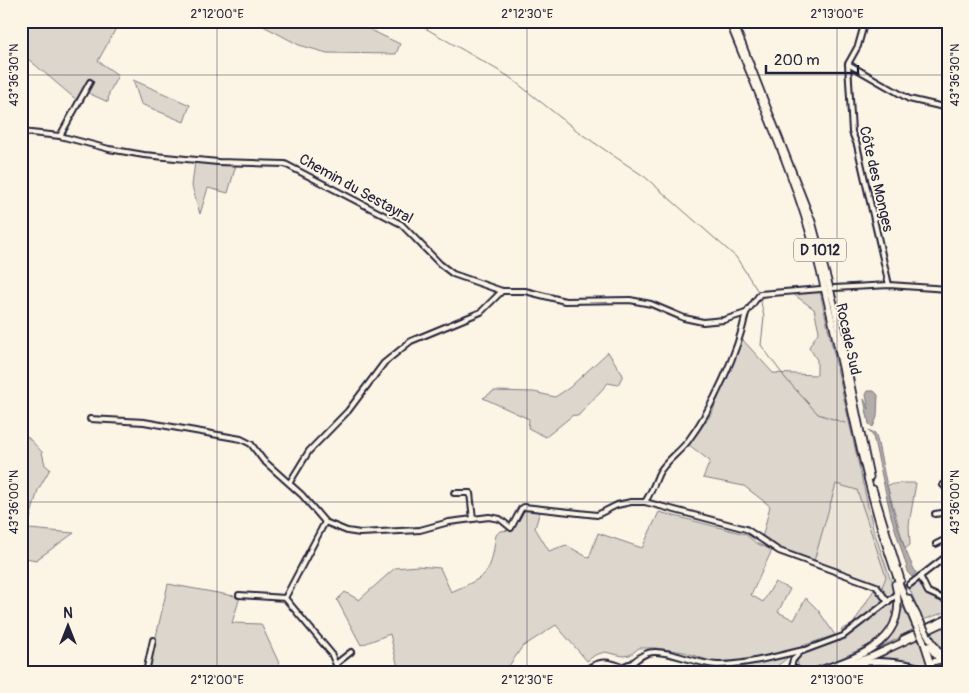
<svg xmlns="http://www.w3.org/2000/svg" width="969" height="693" font-family="Pangolin,sans-serif">
<style>
.built{fill:#ece5d8}
.green{fill:#dcd6cc;stroke:#7f7c84}
.water{fill:#b2adab;stroke:#78757e}
.lines{fill:none;stroke-linecap:round;stroke-linejoin:round}
.stream{stroke:#78757e;stroke-width:1}
.minor-casing{stroke:#22223b;stroke-width:8}
.major-casing{stroke:#22223b;stroke-width:9}
.highway-casing{stroke:#22223b;stroke-width:9}
.minor{stroke:#fcf5e5;stroke-width:4}
.major{stroke:#fcf5e5;stroke-width:5}
.highway{stroke:#fcf5e5;stroke-width:5.5}
.highway-bridge-casing{stroke:#22223b;stroke-width:9;stroke-linecap:butt}
.highway-bridge{stroke:#fcf5e5;stroke-width:5.5}
.ticks{fill:none;stroke:#22223b;stroke-width:1;stroke-opacity:0.45}
.labels{text-anchor:middle;dominant-baseline:central;stroke-width:4;stroke-linejoin:round;paint-order:stroke}
.shield{fill:#fcf5e5;stroke:#63616e;stroke-width:1}
.shield-label{font-size:14px;font-weight:bold;fill:#22223b}
.street-label{font-size:15px;fill:#22223b;stroke:#fcf5e5}
.neatline{fill:none;stroke:#22223b;stroke-width:2}
.ticks-label{font-size:12px;text-anchor:middle;fill:#22223b}
</style>
<rect width="100%" height="100%" fill="#fcf5e5"/>
<filter id="ink" filterUnits="userSpaceOnUse"><feTurbulence type="fractalNoise" baseFrequency=".02" numOctaves="2"/><feDisplacementMap in="SourceGraphic" scale="10" xChannelSelector="R" yChannelSelector="G"/><feConvolveMatrix kernelMatrix="1 2 1 2 8 2 1 2 1" color-interpolation-filters="sRGB"/></filter>
<g filter="url(#ink)">
<!-- built -->
<polygon class="built" points="836,484 857,490 886,577 882,587 814,561"/>
<!-- green -->
<g class="green">
<polygon points="21,21 120,21 98,61 118,75 109,93 108,102 88,93 79,102 21,53"/>
<polygon points="254,21 352,21 400,44 396,54 327,53 299,45"/>
<polygon points="133,80 190,105 184,122 141,104"/>
<polygon points="195,161 236,165 228,193 208,188 200,214 192,186"/>
<polygon points="820,292 873,528 895,593 890,596 886,595 882,587 886,577 857,490 836,484 814,561 779,548 762,538 770,506 744,486 703,478 710,461 689,445 712,413 741,338 773,373 817,375 817,360 809,347 819,331 814,309 793,294"/>
<polygon points="608,352 623,375 618,385 608,383 578,416 573,415 546,437 528,428 529,419 483,398 494,391 534,392 555,397 569,388"/>
<polygon points="21,430 42,452 45,465 50,469 38,490 29,522 21,523"/>
<polygon points="902,483 916,483 909,525 910,545 905,549 887,485"/>
<path d="M522 509 540 511 535 528 549 551 566 545 589 558 598 533 642 548 659 512 745 534 756 543 772 550 751 595 763 602 775 582 790 589 778 612 794 620 806 598 818 610 835 635 802 646 770 672H743L684 652 655 648H639L630 655 623 656 605 652 595 655 587 661 556 625 522 647 509 666 513 672H399L390 634 361 645 337 600 345 592 359 600 395 568 418 566 440 568 451 592C489 575 490 576 496 535L500 531 514 530Z"/>
<polygon points="29,529 74,533 36,560 21,557 21,530"/>
<polygon points="920,582 929,595 948,603 948,611 923,620 909,588"/>
<polygon points="168,584 240,597 232,623 261,624 283,672 148,672"/>
<polygon points="875,588 884,602 843,633 841,630 853,624"/>
<path d="M897 599 893 622 880 640 820 668 807 671 799 668 797 661C801 648 816 650 826 645 853 634 874 617 897 599Z"/>
<polygon points="903,606 914,631 861,656 889,637 897,624"/>
<polygon points="948,624 948,656 938,648 928,632"/>
<polygon points="917,638 928,660 927,668 876,660"/>
<polygon points="873,663 926,672 895,670 896,672 845,672"/>
</g>
<!-- water -->
<g class="water">
<polygon points="868,391 874,391 878,395 877,417 873,427 869,424 864,399 869,409 866,395"/>
<path d="M868 430 875 433 877 439C887 485 895 533 916 573L912 577 909 574 891 516 873 436Z"/>
</g>
<g class="lines">
<!-- stream -->
<g class="stream">
<polyline points="413,21 508,76 580,133 645,177 736,257 759,293"/>
<polyline points="760,297 764,317 761,345 786,379 818,414 845,423"/>
</g>
<!-- minor casing -->
<g class="minor-casing">
<g id="minor">
<polyline points="865,21 858,46 848,64 852,132 857,145 889,285"/>
<polyline points="848,64 909,99 948,108"/>
<polyline points="21,132 60,136 109,149 144,155 218,162 285,164 401,224 440,264 453,274 502,291 525,291 565,301 630,300 651,304 684,318 703,322 724,320 746,313 760,294 821,289"/>
<polyline points="60,136 90,82"/>
<polyline points="834,288 889,285 948,289"/>
<polyline points="90,419 144,422 241,439 251,444 263,460 302,495 325,522 347,531 360,533 420,530 449,522 489,517 500,519 511,528 521,509 524,507 597,515 617,505 631,502 645,502 746,529 779,551 876,586 888,602"/>
<polyline points="290,482 309,451 348,411 384,363 411,341 481,312 502,291"/>
<polyline points="943,485 948,490"/>
<polyline points="454,493 470,493 473,519"/>
<polyline points="948,498 948,508"/>
<path d="M645 502C651 493 654 485 658 475 663 463 680 452 688 441 712 409 738 352 746 313"/>
<polyline points="935,514 948,512"/>
<polyline points="325,522 285,598 331,653 339,672"/>
<polyline points="936,544 948,538"/>
<polyline points="920,576 928,592 948,601"/>
<polyline points="909,585 948,555"/>
<polyline points="239,595 285,598"/>
<polyline points="337,663 351,652"/>
<path d="M631 664C637 659 645 652 654 652 672 651 696 664 717 665 746 665 776 656 804 650"/>
<polyline points="790,670 793,660 800,652 843,636 895,596"/>
<polyline points="146,672 153,640"/>
<path d="M583 672C597 661 606 660 622 667"/>
<polyline points="621,672 624,666 629,664 634,666 637,672"/>
</g>
</g>
<!-- major casing -->
<g class="major-casing">
<g id="major">
<polyline points="903,639 948,618"/>
<polyline points="930,666 933,662 940,660 948,665"/>
<path d="M846 668C853 666 861 663 869 662 882 660 918 664 928 672"/>
<polyline points="787,672 795,669 801,672"/>
</g>
</g>
<!-- highway casing -->
<g class="highway-casing">
<g id="highway">
<path d="M729 21C760 99 796 177 817 259 849 381 864 506 915 623"/>
<polyline points="733,21 812,222 834,304 870,477"/>
<polyline points="873,489 901,580"/>
<polyline points="908,598 920,621"/>
<polyline points="929,637 939,652 948,658"/>
<polyline points="923,640 931,665"/>
<polyline points="929,646 940,660"/>
<path d="M814 672C859 657 911 642 895 584"/>
<polyline points="828,672 873,656 948,621"/>
</g>
</g>
<!-- minor -->
<use href="#minor" class="minor"/>
<!-- major -->
<use href="#major" class="major"/>
<!-- highway -->
<use href="#highway" class="highway"/>
<!-- highway-bridge casing -->
<g class="highway-bridge-casing">
<g id="highway-bridge">
<polyline points="920,621 929,637"/>
<polyline points="915,623 923,640"/>
</g>
</g>
<!-- highway-bridge -->
<use href="#highway-bridge" class="highway-bridge"/>
</g>
</g>
<!-- ticks -->
<path class="ticks" d="M217 21V672M527 21V672M837 21V672M21 75H948M21 502H948"/>
<g class="labels">
<!-- shield labels -->
<rect class="shield" x="794" y="238.5" width="52" height="23" rx="4"/>
<g class="shield-label">
<text x="820" y="250">D 1012</text>
</g>
<!-- street labels -->
<g class="street-label">
<text transform="translate(876 179) rotate(77)">Côte des Monges</text>
<text transform="translate(356 189) rotate(29)">Chemin du Sestayral</text>
<text transform="translate(848 339) rotate(78)">Rocade Sud</text>
</g>
</g>
<!-- margin -->
<rect width="969" height="693" fill="none" stroke="#fcf5e5" stroke-width="55"/>
<!-- north arrow -->
<g transform="translate(68 626)" stroke="#fcf5e5" stroke-width="4" paint-order="stroke">
<path d="M0-4L9 19L0 12L-9 19Z" fill="#22223b"/>
<text y="-8" font-size="14" font-weight="bold" text-anchor="middle" fill="#22223b">N</text>
</g>
<!-- scale -->
<path d="M766 65v8h92v-8" fill="none" stroke="#22223b" stroke-width="2.5"/>
<text x="774" y="65" font-size="15" fill="#22223b" stroke="#fcf5e5" stroke-width="4" paint-order="stroke">200 m</text>
<rect x="28" y="28" width="914" height="638" class="neatline"/>
<g class="ticks-label">
<text x="217" y="18">2°12'00"E</text>
<text x="527" y="18">2°12'30"E</text>
<text x="837" y="18">2°13'00"E</text>
<text transform="translate(14 75) rotate(-90)" y="4">43°36'30"N</text>
<text transform="translate(955 75) rotate(-90)" y="4">43°36'30"N</text>
<text transform="translate(14 502) rotate(-90)" y="4">43°36'00"N</text>
<text transform="translate(955 502) rotate(-90)" y="4">43°36'00"N</text>
<text x="217" y="684">2°12'00"E</text>
<text x="527" y="684">2°12'30"E</text>
<text x="837" y="684">2°13'00"E</text>
</g>
</svg>
